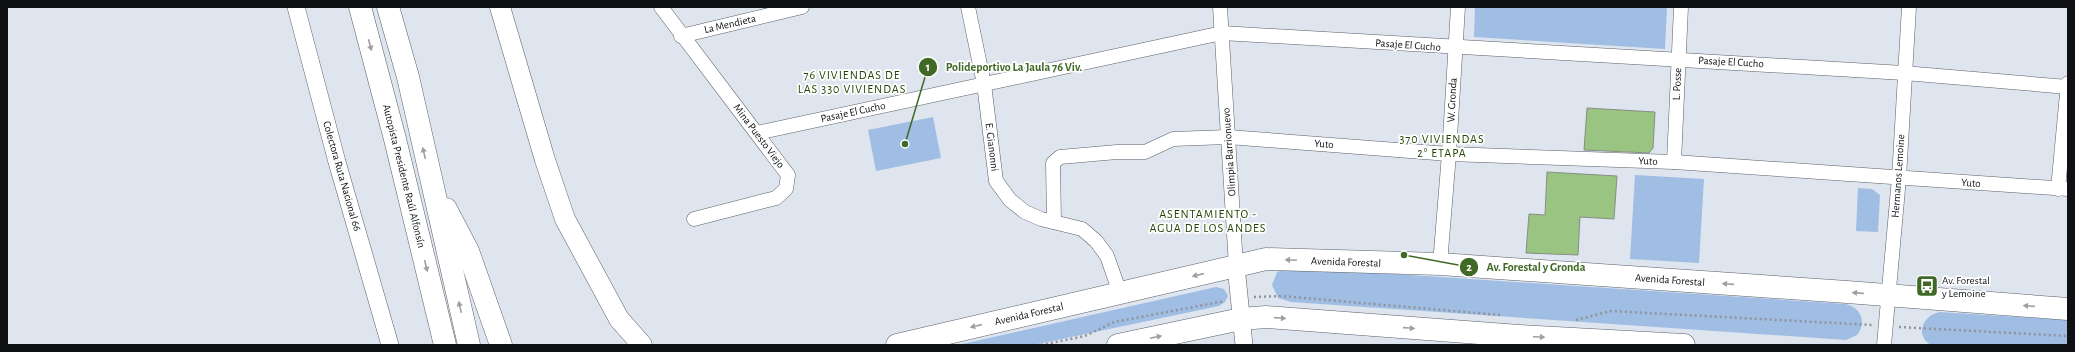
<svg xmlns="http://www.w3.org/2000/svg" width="2075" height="352" font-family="'Alegreya Sans',sans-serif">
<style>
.green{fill:#a0bde4}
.building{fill:#99c481;stroke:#888e85}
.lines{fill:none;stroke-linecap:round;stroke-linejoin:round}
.minor-casing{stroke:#5a6068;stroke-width:15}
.tertiary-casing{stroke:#5a6068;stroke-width:18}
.secondary-casing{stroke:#5a6068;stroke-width:21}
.primary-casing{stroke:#5a6068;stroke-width:23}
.motorway-casing{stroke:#5a6068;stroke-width:23}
.path{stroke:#8f949b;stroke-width:2.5;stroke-dasharray:2 3;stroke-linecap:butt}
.minor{stroke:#fff;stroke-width:14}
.tertiary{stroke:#fff;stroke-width:17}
.secondary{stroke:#fff;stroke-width:20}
.primary{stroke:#fff;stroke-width:22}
.motorway{stroke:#fff;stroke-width:22}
.oneway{fill:#9f9fa1}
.labels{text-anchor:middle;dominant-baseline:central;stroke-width:3.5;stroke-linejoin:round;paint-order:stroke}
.street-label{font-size:11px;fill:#0e1013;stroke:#fff}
.poi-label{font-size:11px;fill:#0e1013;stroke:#fff;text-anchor:start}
.neighbourhood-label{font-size:12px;letter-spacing:1px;fill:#204400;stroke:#fff}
.leader{fill:none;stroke:#406925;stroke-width:1.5}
.callout-dot{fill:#406925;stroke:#fff;stroke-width:1.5}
.mark-label{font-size:12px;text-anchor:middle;font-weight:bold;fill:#fff}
.callout-label{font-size:12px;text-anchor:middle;font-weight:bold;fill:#406925;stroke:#fff;stroke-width:3.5;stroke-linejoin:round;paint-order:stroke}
</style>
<rect width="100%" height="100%" fill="#dee5ef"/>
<!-- green -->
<g class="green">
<polygon points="1475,7 1667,7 1665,49 1474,37"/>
<polygon points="933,117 941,158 876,171 868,130"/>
<polygon points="1635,175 1704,179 1699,263 1630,259"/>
<polygon points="1858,188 1872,189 1880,195 1878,232 1856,231"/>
<path d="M1291 267 1846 304C1861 308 1867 322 1857 335L1846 340 1291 302 1278 298 1272 285 1277 272Z"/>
<polygon points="1216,287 1224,289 1228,296 1225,302 1219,306 1033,345 958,345"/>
<path d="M1940 312 2068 320V345H1931C1914 335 1923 315 1940 312Z"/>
</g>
<!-- building -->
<g class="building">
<polygon points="1587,108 1655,112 1653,148 1649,153 1584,150"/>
<polygon points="1547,172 1617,176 1614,219 1580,217 1578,255 1526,253 1529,214 1545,215"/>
</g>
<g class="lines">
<!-- minor casing -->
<g class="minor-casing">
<g id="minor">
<polyline points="661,7 788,175 786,189 776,198 694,219"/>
<polyline points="968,7 984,84 996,181 1010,200 1025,212 1041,219 1082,229 1096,241 1107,256 1120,293"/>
<polyline points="1220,7 1236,266"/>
<polyline points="681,36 802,7"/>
<polyline points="757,133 1222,33 1904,73 2068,87"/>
<polyline points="1674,162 1681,7"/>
<polyline points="2058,189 2068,83"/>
<polyline points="1054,222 1053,163 1060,157 1117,152 1145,152 1173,139 1228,137 1449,154 1674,162 2068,189"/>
<polyline points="1440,264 1449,154 1458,7"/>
<polyline points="1884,345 1899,178 1909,7"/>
</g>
</g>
<!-- tertiary casing -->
<g class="tertiary-casing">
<g id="tertiary">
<polyline points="296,7 337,162 390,345"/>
<polyline points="1236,266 1244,345"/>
</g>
</g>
<!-- secondary casing -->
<g class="secondary-casing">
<polyline id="secondary" points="500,7 545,160 565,219 619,319 642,345"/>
</g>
<!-- primary casing -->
<g class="primary-casing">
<g id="primary">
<polyline points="897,345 1266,259 1440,264 1847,292 2068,309"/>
<polyline points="1118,345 1241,319 1266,317 1519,336 1684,345"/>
</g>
</g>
<!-- motorway casing -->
<g class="motorway-casing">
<g id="motorway">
<polyline points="360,7 395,139 445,345"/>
<polyline points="388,7 408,77 469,345"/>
<polyline points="446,209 468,251 501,345"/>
</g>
</g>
<!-- path -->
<g class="path">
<polyline points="1254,297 1281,296 1500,315"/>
<polyline points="1576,320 1611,311 1872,325"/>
<polyline points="1899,327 2068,336"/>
<polyline points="1041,345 1085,336 1114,322 1225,301"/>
</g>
<!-- minor -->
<use href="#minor" class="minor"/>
<!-- tertiary -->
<use href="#tertiary" class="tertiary"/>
<!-- secondary -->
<use href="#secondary" class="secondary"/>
<!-- primary -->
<use href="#primary" class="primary"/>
<!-- motorway -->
<use href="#motorway" class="motorway"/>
</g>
<!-- one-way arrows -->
<defs><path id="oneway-solid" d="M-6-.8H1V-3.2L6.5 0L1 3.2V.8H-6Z"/></defs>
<g class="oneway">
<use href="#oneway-solid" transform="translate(370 45) rotate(75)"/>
<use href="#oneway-solid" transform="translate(424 153) rotate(-103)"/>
<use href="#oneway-solid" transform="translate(1291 260) rotate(-178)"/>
<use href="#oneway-solid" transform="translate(426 266) rotate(76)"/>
<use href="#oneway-solid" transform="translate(1198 275) rotate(167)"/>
<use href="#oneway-solid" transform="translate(1728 284) rotate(-176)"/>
<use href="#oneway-solid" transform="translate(1858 293) rotate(-175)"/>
<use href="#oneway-solid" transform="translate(2029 306) rotate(-176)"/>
<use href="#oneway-solid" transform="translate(460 307) rotate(-103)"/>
<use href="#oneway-solid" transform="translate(1280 318) rotate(4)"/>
<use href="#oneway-solid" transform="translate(976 326) rotate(167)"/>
<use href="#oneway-solid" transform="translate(1409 328) rotate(4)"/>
<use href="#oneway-solid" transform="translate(1156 337) rotate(-12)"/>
<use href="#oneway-solid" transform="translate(1539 337) rotate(3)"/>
</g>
<!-- icons -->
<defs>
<g id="bus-square" transform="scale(1.15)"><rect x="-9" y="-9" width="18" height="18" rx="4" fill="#406925" stroke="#fff"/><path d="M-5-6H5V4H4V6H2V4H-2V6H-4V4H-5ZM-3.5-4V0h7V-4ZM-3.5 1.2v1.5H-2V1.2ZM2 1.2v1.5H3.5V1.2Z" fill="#fff"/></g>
</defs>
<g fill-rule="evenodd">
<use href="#bus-square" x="1927" y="286"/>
</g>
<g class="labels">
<!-- street labels -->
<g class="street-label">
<text transform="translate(730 24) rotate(-13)">La Mendieta</text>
<text transform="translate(1408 45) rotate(4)">Pasaje El Cucho</text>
<text transform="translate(1731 62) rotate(3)">Pasaje El Cucho</text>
<text transform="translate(1677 84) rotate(-87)">L. Posse</text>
<text transform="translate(1452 100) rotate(-87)">W. Gronda</text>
<text transform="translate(853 112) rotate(-12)">Pasaje El Cucho</text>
<text transform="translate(759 136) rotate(53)">Mina Puesto Viejo</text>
<text transform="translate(1324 144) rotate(5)">Yuto</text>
<text transform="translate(992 147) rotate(83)">E. Gianonni</text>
<text transform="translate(1229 152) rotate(-94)">Olimpia Barrionuevo</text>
<text transform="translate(1648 161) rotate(2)">Yuto</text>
<text transform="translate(342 176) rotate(74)">Colectora Ruta Nacional 66</text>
<text transform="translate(404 176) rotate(76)">Autopista Presidente Raúl Alfonsín</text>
<text transform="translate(1898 176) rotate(-86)">Hermanos Lemoine</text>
<text transform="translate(1971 183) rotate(4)">Yuto</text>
<text transform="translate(1346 262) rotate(2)">Avenida Forestal</text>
<text transform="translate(1670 280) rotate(4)">Avenida Forestal</text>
<text transform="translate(1029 314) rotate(-13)">Avenida Forestal</text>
</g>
<!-- poi labels -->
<g class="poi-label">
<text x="1942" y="280">Av. Forestal<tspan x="1942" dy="13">y Lemoine</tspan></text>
</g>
<!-- neighbourhood labels -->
<g class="neighbourhood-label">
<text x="852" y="75">76 VIVIENDAS DE<tspan x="852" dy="14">LAS 330 VIVIENDAS</tspan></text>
<text x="1442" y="139">370 VIVIENDAS<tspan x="1442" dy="14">2° ETAPA</tspan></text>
<text x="1208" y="214">ASENTAMIENTO -<tspan x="1208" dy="14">AGUA DE LOS ANDES</tspan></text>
</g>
</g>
<!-- callouts -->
<path class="leader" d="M905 144L928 67M1404 255L1469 267"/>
<g class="callout-dot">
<circle cx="905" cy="144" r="4"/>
<circle cx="1404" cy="255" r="4"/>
<circle cx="928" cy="67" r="10"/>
<circle cx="1469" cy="267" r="10"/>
</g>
<g class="mark-label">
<text x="928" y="71">1</text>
<text x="1469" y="271">2</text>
</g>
<g class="callout-label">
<text x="1014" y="71">Polideportivo La Jaula 76 Viv.</text>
<text x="1536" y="271">Av. Forestal y Gronda</text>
</g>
<!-- border -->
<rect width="2075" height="352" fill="none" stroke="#0e1013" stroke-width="16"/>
</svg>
